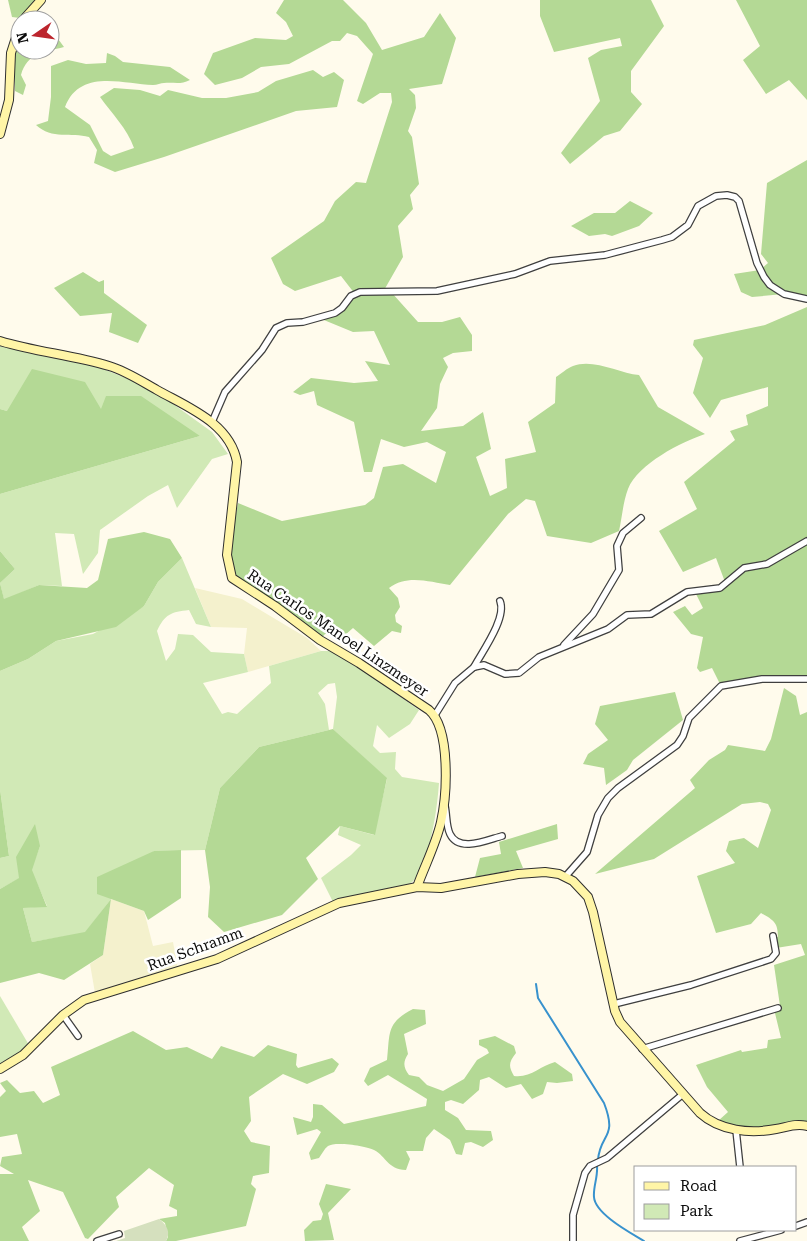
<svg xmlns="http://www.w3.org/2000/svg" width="807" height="1241" font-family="'Roboto Serif',serif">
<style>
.farmland{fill:#f4f1cd}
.green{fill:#d1e9b6}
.forest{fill:#b4d995}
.cemetery{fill:#d5e0be}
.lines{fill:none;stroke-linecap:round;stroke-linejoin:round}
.stream{stroke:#3892cd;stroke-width:2}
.street-casing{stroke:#3f3f3f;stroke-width:8}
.secondary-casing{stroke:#2e2e2e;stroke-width:10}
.street{stroke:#fff;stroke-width:5.5}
.secondary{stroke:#fff5a7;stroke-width:8}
.labels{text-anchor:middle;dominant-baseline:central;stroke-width:5;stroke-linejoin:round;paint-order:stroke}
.street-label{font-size:15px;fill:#0c0c0c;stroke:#fff}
</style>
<rect width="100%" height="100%" fill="#fffbec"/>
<!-- farmland -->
<g class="farmland">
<polygon points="195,588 242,599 307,638 321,651 248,672 244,654 247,628 211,627"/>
<polygon points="111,899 144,911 153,946 173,942 178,969 95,993 90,964 103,955"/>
</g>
<!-- green -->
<g class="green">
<polygon points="0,346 88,363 151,388 212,432 228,454 212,459 177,508 168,485 148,496 100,530 98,553 83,574 74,534 55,533 62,586 39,585 4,600 0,583 15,569 0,551 0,494 200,436 101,409 7,411 0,409"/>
<path d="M182 558 211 627 196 624 189 610C171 612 165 614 157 631L166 661 175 649 178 634 193 635 211 652 244 654 248 672 203 683 222 714 228 712 237 714 271 683 269 666 321 651H337L419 710 410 724 389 738 377 725 373 746 380 753 396 752 395 769 402 777 439 783C437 811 431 851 417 876 413 883 408 885 401 887L333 902 321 878 351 855 361 845 338 835 340 826 374 835 387 779 333 729 337 697 335 683 328 684 318 693 325 704 329 730 259 747 220 788 205 850 154 851 111 899 85 933 32 942 23 908 47 906 31 870 40 846 20 878 0 889V858L9 856 0 789V671L28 659 56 641 93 634 144 606 158 582Z"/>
<polygon points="0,996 29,1045 22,1053 0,1066"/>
</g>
<!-- forest -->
<g class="forest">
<polygon points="8,0 38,0 20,18 12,17"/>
<path d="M284 0H343L366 23 382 50 424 37 440 13 456 38 442 84 409 89 415 95 416 108 408 131 412 137 419 184 410 195 413 209 398 226 403 257 383 292 392 293 418 322H442L460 317 472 335V351L453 353 443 358 448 367 440 384 437 408 421 431 463 426 483 412 491 449 476 457 490 496 507 488 505 459 536 452 528 422 555 403 556 377C561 374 567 368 573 366 593 358 619 373 639 375L658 407 705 434C681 442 638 464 628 489 623 502 622 518 619 531L591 543 547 536 535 501 526 499 508 514 450 585C430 582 407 574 389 588L398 598 400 607 395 615 396 622 402 626 401 633 392 631 374 646 353 628 345 635 325 634 321 639 238 581 230 568 231 539 238 503 282 521 365 505 374 498 383 467 403 464 436 483 446 452 427 442 404 447 381 439 372 472H364L354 422 317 405 314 391 300 395 293 392 311 378 354 383 378 381 365 361 390 365 374 331 353 332 319 318 335 313 355 294 341 276 295 291 283 284 271 258 324 221 335 201 356 182 366 183 392 102 391 93H380L363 104 357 101 373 54 357 36 347 33 340 41H332L289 64 261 67 242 78 215 85 204 74 213 53 255 38 286 40 293 36 286 22 276 13Z"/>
<polygon points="540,0 651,0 664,26 631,71 631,92 642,104 620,131 604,136 570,164 561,153 600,101 588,58 601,50 622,46 620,38 554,52 540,16"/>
<polygon points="736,0 807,0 807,100 789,80 766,94 743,60 760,46"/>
<path d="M50 28 64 47C44 52 27 53 21 75L26 85 23 95 15 91V53L20 35V50H50Z"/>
<path d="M107 53 115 56 123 62 170 67 190 80C180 85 175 82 164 83 161 83 157 85 153 85 123 84 80 68 65 107L90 125 103 151 111 156 134 148C127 128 112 114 100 97L114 88 140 90 160 96 168 90 202 98H226L258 92 276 81 313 70 323 77 334 72 344 80 337 107 296 111 164 157 115 172 94 163 97 150 89 137C71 132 52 140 36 125L48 121 51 97V66L68 60 86 64 106 63Z"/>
<polygon points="807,160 807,299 784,294 752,297 741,292 734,274 760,270 768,263 761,254 767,183"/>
<polygon points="630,201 653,213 639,226 612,236 605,234 589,236 571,226 594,213 615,213"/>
<polygon points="83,272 99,282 104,280 104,293 147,325 138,343 109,332 112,313 80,316 54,288"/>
<polygon points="807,307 807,679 762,679 721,686 712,668 700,672 697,668 703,637 691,634 673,612 685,606 692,615 703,608 694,590 714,590 725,582 716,558 683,572 659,531 697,509 684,482 735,440 730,431 748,425 746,415 768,406 768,387 721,400 710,418 693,393 703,358 693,345 694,340 765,325"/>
<polygon points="32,369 85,382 101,409 106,396 141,396 200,436 0,494 0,409 7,411"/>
<polygon points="144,532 170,539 182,558 158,582 144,606 116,627 56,641 28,659 0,671 0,551 15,569 0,583 4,599 39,585 87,588 98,580 108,539"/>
<path d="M784 688 796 696 800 715 807 712V1124C775 1128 749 1133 718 1121L728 1112 707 1087 696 1065 741 1050 742 1052 767 1048 768 1040 781 1038 774 1009 780 1006 774 965 805 955 801 944 776 948 774 938 778 937C778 922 773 920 761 913L751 924 716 933 697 876 735 863 726 851 729 841 744 838 758 848 771 810 768 804 760 802 742 804 654 859 595 874 695 788 690 780 709 760 725 750 728 745 765 751 771 739Z"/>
<polygon points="675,692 683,720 633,760 627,770 606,785 604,768 583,764 588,754 608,740 595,724 600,706"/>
<polygon points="333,729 387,778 375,835 340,826 306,858 318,879 282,915 224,932 208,917 210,887 205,850 220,788 259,747"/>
<polygon points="0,789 9,856 0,858"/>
<polygon points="35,824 40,846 32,870 47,907 23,908 32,942 85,932 111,899 97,894 97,877 154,851 181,850 181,898 148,920 144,911 111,899 103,955 64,980 39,973 0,983 0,889 19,878 16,857"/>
<polygon points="557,824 558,839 516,851 523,868 475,877 480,858 501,854 499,842"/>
<path d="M413 1009 425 1010 426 1024 404 1034 408 1054C403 1062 403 1067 409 1075L419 1077 427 1085 443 1091 464 1079 477 1060 489 1053 487 1049 479 1045V1040L495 1036 514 1046 516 1053C509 1062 508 1066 514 1076 531 1078 540 1066 555 1062L572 1074 573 1081 557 1083 547 1082 543 1094 532 1099 521 1084 506 1088 489 1077 480 1080 479 1090 463 1104 451 1100 445 1102V1110L458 1118 466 1130 491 1131 493 1140 483 1147 471 1142 465 1143 462 1155 456 1154 450 1140 434 1129 426 1138 423 1151H406L410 1159 406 1170C387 1169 387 1157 374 1150 367 1146 335 1141 328 1146 324 1149 322 1154 319 1158L311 1160 309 1153 321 1132 317 1129 297 1135 293 1117 311 1122 313 1117V1104L322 1105 344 1124 426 1106 427 1099 388 1075 368 1086 364 1081 370 1068 387 1060C390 1033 386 1023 413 1009Z"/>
<polygon points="133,1031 166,1050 187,1047 212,1059 221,1046 254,1057 268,1045 297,1054 296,1065 298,1068 332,1058 339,1064 334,1072 307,1084 283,1074 249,1097 251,1121 244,1131 251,1142 270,1146 269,1173 253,1176 251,1184 256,1189 246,1226 176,1241 166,1241 168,1237 165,1223 159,1219 177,1216 177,1210 169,1206 174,1185 149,1168 116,1197 119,1207 88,1239 85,1238 63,1192 28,1180 40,1211 22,1227 29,1241 0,1241 0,1174 14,1174 0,1166 2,1157 22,1154 17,1134 0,1137 0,1097 6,1091 0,1083 7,1080 20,1093 34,1091 43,1103 60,1095 51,1067"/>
<polygon points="326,1184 351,1189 328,1213 334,1240 305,1241 304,1230 313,1221 321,1220 323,1214 319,1204"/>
</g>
<!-- cemetery -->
<path class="cemetery" d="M159 1219C167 1225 171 1232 166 1241H116L125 1238 124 1231Z"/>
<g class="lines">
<!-- stream -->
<g class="stream">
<path d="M536 984 538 998 604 1103C618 1139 600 1133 598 1160"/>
<path d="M597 1166C598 1177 593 1187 594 1197 595 1214 631 1233 644 1241"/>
</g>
<!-- street casing -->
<g class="street-casing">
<g id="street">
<polyline points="212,422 225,392 262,350 276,328 287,323 303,322 335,313 342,308 351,296 360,292 437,291 515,274 550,261 605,255 662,240 672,237 688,225 698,206 716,196 727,195 735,197 739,201 757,263 764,277 770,285 784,294 807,299"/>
<polyline points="564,645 593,614 619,570 617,546 623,533 641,518"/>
<path d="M474 667C482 652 507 618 500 601"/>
<polyline points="435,715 455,683 474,667 484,665 505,674 519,673 539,657 608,629 627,615 651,614 687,592 720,588 744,568 767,564 807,541"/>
<path d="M445 806C447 815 446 826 450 834 459 853 487 840 502 836"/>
<polyline points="565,877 587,852 598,815 608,798 618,788 677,745 683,736 689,718 721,686 762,679 807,679"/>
<polyline points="614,1004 691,985 771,959 776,953 773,936"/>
<polyline points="63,1015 78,1036"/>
<polyline points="642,1049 778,1008"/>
<polyline points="736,1130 740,1167"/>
<polyline points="796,1226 807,1222"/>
<polyline points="97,1241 119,1234"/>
<polyline points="573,1241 573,1215 585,1173 590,1166 607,1158 683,1094"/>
<polyline points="740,1241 781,1230"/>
</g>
</g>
<!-- secondary casing -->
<g class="secondary-casing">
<g id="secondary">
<polyline points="23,20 41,0"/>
<polyline points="0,134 9,100 11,53 20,25"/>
<path d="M0 341C36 352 73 355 109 366 126 371 141 381 157 390 187 407 230 423 237 462L227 555 232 578 275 606 320 640 359 663 429 710C451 729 447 795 441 822 436 844 425 865 417 887"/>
<path d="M0 1069 23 1055 63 1015 84 1000 217 959 339 903 417 887 441 888 518 874 545 872 559 874 573 881 588 897 593 912 615 1011 620 1022 700 1113C720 1131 750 1134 776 1129 787 1127 796 1123 807 1126"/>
</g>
</g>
<!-- street -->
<use href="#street" class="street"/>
<!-- secondary -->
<use href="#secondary" class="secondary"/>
</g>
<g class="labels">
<!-- street labels -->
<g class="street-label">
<text transform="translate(338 633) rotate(34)">Rua Carlos Manoel Linzmeyer</text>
<text transform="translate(195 949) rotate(-20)">Rua Schramm</text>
</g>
</g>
<!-- legend -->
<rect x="634" y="1166" width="162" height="65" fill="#ffffff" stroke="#9e9e9e"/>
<rect x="644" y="1182" width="25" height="8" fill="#fff5a7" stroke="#9e9e9e"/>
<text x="680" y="1191" font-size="15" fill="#0c0c0c">Road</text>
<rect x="644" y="1204" width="25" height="15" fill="#d1e9b6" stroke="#9e9e9e"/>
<text x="680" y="1216" font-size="15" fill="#0c0c0c">Park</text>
<!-- north arrow -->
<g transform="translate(35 35) rotate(257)"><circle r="24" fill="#ffffff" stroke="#9e9e9e"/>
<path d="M0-4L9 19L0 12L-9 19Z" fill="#bc252d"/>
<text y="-8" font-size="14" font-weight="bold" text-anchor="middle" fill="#0c0c0c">N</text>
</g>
</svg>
